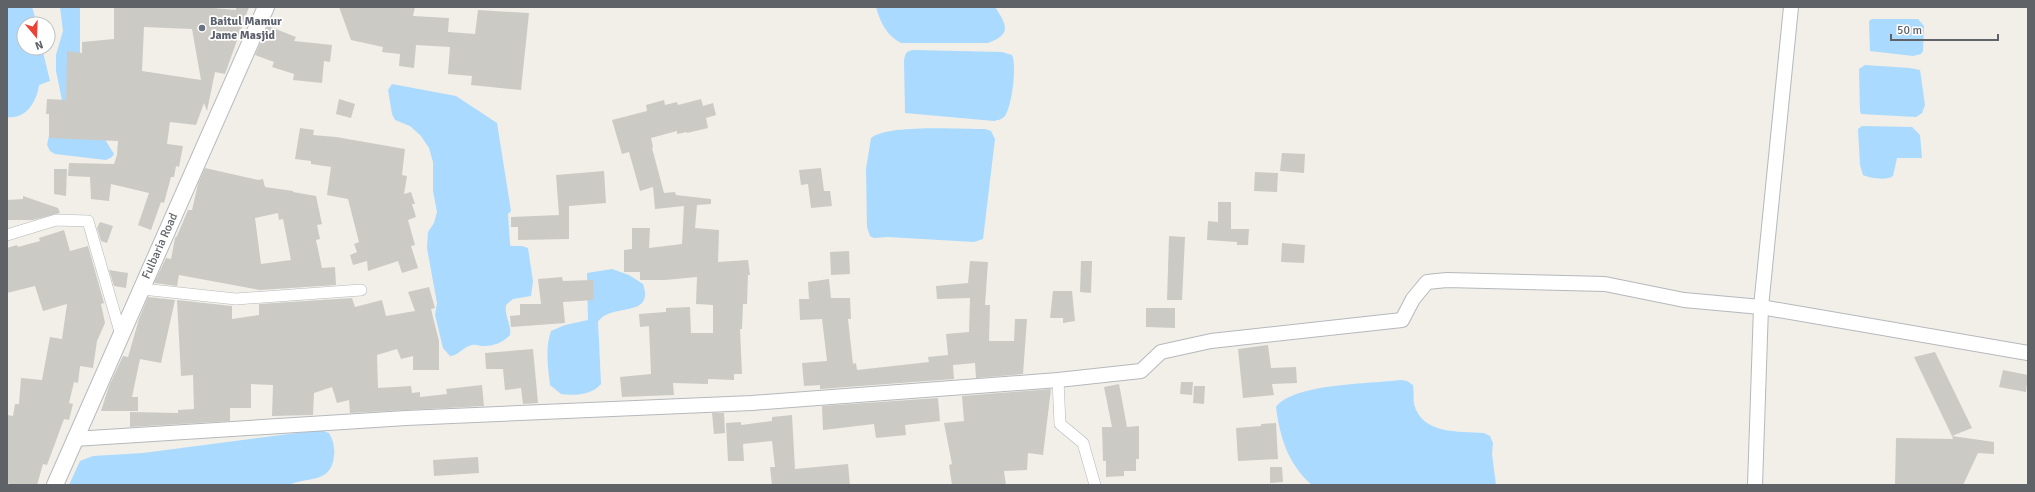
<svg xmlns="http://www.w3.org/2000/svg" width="2035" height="492" font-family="Signika,sans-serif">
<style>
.water{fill:#aadaff}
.building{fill:#cccac5;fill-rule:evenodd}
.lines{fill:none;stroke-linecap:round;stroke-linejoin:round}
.minor-casing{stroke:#b5b8bc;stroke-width:12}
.tertiary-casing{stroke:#b5b8bc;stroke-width:16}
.secondary-casing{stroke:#b6babf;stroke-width:18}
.minor{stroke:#fff;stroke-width:11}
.tertiary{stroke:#fff;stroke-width:14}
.secondary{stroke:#fff;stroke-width:16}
.worship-dot{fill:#6b7280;stroke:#fff;stroke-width:1.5}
.labels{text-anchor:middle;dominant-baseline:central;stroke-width:3.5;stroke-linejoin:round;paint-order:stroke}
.worship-label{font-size:12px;font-weight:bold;fill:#5b616d;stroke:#fff;text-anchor:start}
.street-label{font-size:12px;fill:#5f6368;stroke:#fff}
</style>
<rect width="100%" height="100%" fill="#f1efe8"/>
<!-- water -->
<g class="water">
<path d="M7 7H32L37 24H24V48H42L50 81 39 85C37 101 26 120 7 117Z"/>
<polygon points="60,7 80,7 80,62 104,138 114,154 112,157 106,160 55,154 50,151 47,145 50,131 63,105 56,71 56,55 63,31"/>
<path d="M876 7H995C1006 24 1013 34 988 43H901C887 36 880 22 876 7Z"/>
<polygon points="1872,19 1918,19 1924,26 1923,51 1921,54 1913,56 1870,51 1869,21"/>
<path d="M913 50 1002 52 1012 55C1017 66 1012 106 1005 116 1001 120 998 120 994 121L905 113 904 61C905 54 906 51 913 50Z"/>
<polygon points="1865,65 1910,68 1920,70 1925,105 1922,113 1916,117 1861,114 1860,111 1859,69"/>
<path d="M392 84 456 96 497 123 511 211 508 214 510 244 511 246H522L528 248 533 281 531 296 513 299 506 305C504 316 512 325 510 335 503 342 495 346 484 346 478 346 475 343 469 346 461 349 459 355 450 356L443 348 435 315 437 303 427 248 428 232 434 223 437 212 433 191V162L429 148 421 136 410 126 395 120 392 114 388 90Z"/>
<path d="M1862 126 1912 127 1920 135 1922 158H1897L1893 176C1887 181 1869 178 1863 175L1860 165 1858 129Z"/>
<path d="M985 129 991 131 995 139 983 239 974 242 888 237 874 238 870 236 867 227 866 169 871 138C886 124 962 129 985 129Z"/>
<path d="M612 269 629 275 643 284C655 319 611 302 598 322L601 384C592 395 574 396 561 394L550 385C548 367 545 348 551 331L565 325 588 320 587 273Z"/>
<path d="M1401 380 1407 381 1413 385C1414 391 1413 398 1414 404 1422 435 1459 431 1484 433L1490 436 1493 443 1492 454 1496 485H1312C1288 464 1280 438 1276 407 1294 383 1371 384 1401 380Z"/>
<path d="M320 430 329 433C333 440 335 447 334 456 331 484 309 476 289 485H69L80 461 93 456 143 453Z"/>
</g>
<!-- building -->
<g class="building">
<path d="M114 7H202L236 10V7H249L225 74 215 72 207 111 204 103 196 125 170 122 167 144 183 146 179 167 176 166 174 177H171L164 203 161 202 151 230 138 225 149 193 111 184 109 201 91 199 90 177 68 176 69 163 114 164 117 155 118 141 49 138V114H46L47 99 66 100 67 51 82 53V42L114 39ZM144 27 192 29 201 80 142 71Z"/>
<polygon points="339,7 415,7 413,16 449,18 448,32 475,34 478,10 529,13 521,90 471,85 472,76 448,74 450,47 416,45 414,68 399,66 400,54 382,52 383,47 351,40"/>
<polygon points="268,26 296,37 294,41 332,45 330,62 324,61 322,83 293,80 294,74 272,67 274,62 255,55"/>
<polygon points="339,99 355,104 351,118 336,114"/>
<polygon points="701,99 703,106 713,103 716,115 706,118 708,128 687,133 687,132 677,134 677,131 651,138 653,147 652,148 664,193 675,192 676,195 711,199 711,204 697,205 695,228 719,230 718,262 748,260 750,275 748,275 747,304 743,304 742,329 740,329 742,374 734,374 734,380 708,379 708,384 673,383 674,395 622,397 620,377 651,374 649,326 640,327 639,314 666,312 666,308 690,307 691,333 713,333 713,305 696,304 697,277 665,280 640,280 640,272 624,272 624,250 632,249 632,228 650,228 649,248 682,244 684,206 655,209 653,187 640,191 629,152 622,154 612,120 647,111 646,105 664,100 665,105 677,102 678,105"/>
<polygon points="300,128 314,130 313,135 336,137 405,149 402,175 407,176 404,194 411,192 415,204 412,204 416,217 408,220 415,245 411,246 418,268 402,273 398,261 368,271 367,261 353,265 350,255 357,252 354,244 359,242 348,199 327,195 331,167 311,164 311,161 295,159"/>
<polygon points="1282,153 1305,154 1304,173 1280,171"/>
<path d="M205 168 258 180 263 179 265 187 293 191V192L316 196 322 224 317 225 320 239 316 240 322 268 335 267 336 285 260 290 179 275 177 286 154 283 166 258 171 259 175 238 177 236 188 210H192L198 184ZM278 213 279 220 283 219 291 260 261 264 255 218Z"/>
<polygon points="821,168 824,191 830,191 832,206 811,208 808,184 801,185 799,170"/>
<polygon points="54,169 67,169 66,196 54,194"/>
<polygon points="604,171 606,203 569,206 569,239 518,240 518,227 511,227 511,217 559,215 556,175"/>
<polygon points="1255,172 1278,173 1277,192 1254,191"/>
<polygon points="23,196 58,208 60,213 33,220 7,220 7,200 23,199"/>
<polygon points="1218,202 1231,202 1231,229 1249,229 1248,245 1237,245 1237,242 1207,240 1208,221 1218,222"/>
<polygon points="100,222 113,226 107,243 101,241 97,228"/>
<polygon points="64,230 70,251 88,246 104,303 101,304 105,323 97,341 93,368 80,366 78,383 74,382 69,403 73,404 69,420 64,419 47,465 43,464 37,485 13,485 7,483 7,415 13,416 15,404 19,404 21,378 42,380 50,337 62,339 67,304 43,311 35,286 7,293 7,248 17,245 18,247 40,241 39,238"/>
<polygon points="1169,236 1185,237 1182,300 1167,300"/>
<polygon points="1282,243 1305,245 1304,263 1281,262"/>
<polygon points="849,251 850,274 831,275 830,252"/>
<polygon points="970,261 988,262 985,305 990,305 989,341 1014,341 1015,319 1027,319 1023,374 976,378 975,363 953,365 954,379 820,389 820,385 804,386 802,363 827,361 822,319 800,320 799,299 809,299 808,282 829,279 831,298 850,298 851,319 848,319 853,364 856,363 857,370 929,362 928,357 948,355 946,334 969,332 970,298 937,299 936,286 968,283"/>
<polygon points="1081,261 1092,261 1091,293 1080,292"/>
<polygon points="109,270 128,273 126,288 114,286"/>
<polygon points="562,277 563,281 593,280 594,300 563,302 565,323 511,327 510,316 520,315 520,304 541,304 538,279"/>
<polygon points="429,287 435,308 431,309 439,341 439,370 413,370 413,356 401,359 397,349 377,355 378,388 411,386 412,393 420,392 420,397 447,394 446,389 482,385 484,406 350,413 349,400 337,403 332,387 314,393 313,415 272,416 273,385 251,384 251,408 230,408 230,421 130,427 130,412 178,413 178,410 194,409 193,375 181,376 177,300 232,306 232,319 259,315 259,304 352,298 355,307 382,300 386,316 415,311 408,292"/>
<polygon points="1053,291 1072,291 1075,321 1063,323 1063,318 1050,318"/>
<polygon points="148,297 175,300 161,363 140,359 132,397 138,397 138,411 101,411 109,386 123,356 128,357 139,319"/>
<polygon points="1146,308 1175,308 1175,328 1146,327"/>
<polygon points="1268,345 1271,368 1296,367 1297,383 1272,384 1274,395 1243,398 1238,349"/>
<polygon points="533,349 538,403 523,404 521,388 505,390 503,369 486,369 485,353"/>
<polygon points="1935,352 1972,428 1952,436 1914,357"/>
<polygon points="2003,370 2028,375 2026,392 1999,387"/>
<polygon points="1181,382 1193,382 1192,395 1180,394"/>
<polygon points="1119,384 1127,427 1139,426 1139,459 1136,459 1136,471 1124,471 1124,476 1106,477 1106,461 1103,461 1102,427 1112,427 1104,387"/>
<polygon points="1194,386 1205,386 1204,404 1193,403"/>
<polygon points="1051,389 1043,455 1028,453 1027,470 1004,471 1006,485 952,485 949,465 952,464 944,423 964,421 962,396"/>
<polygon points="938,398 940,421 905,425 906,435 876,438 874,424 823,430 822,406"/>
<polygon points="712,413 724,413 725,433 714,434"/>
<polygon points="792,415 795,469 848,464 850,485 772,485 770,467 775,467 772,441 743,444 744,461 728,461 726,423 741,422 741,425 772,421 772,417"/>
<polygon points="1276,423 1278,459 1238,461 1236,428 1261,426 1261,424"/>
<polygon points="1952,436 1994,442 1994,454 1978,453 1963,485 1895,485 1896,438 1953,439"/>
<polygon points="478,457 479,473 434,476 433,460"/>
<polygon points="1270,467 1282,467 1283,482 1270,483"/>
</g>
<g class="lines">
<!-- minor casing -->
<g class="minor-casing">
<g id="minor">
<polyline points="7,235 56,220 88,221 121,335"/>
<polyline points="142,289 236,299 361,290"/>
<polyline points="1058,380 1060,424 1083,443 1095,485"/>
</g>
</g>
<!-- tertiary casing -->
<g class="tertiary-casing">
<g id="tertiary">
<polyline points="74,439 406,418 752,403 1058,380 1141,371 1161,352 1211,341 1402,320 1413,299 1427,282 1447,280 1605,284 1684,300 1761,307 2028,353"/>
<polyline points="1755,485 1761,307 1791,7"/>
</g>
</g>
<!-- secondary casing -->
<g class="secondary-casing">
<polyline id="secondary" points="55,485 266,7"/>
</g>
<!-- minor -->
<use href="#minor" class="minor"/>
<!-- tertiary -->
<use href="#tertiary" class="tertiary"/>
<!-- secondary -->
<use href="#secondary" class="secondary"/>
</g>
<!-- markers -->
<circle class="worship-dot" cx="202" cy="28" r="4"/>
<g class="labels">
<!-- worship labels -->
<g class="worship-label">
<text x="210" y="21">Baitul Mamur<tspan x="210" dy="14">Jame Masjid</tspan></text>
</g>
<!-- street labels -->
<g class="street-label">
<text transform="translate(160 246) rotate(-66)">Fulbaria Road</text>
</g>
</g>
<!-- border -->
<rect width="2035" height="492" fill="none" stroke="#5f6368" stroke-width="16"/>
<!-- north arrow -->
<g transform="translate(36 36) rotate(161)"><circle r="19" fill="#ffffff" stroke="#bfc1c3"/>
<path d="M0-3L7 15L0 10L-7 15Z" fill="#ea4335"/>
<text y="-6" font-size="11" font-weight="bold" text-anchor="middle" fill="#5f6368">N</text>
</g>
<!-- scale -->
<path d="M1891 34v6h107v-6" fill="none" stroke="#5f6368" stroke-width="2"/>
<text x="1897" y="34" font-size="12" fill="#5f6368" stroke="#ffffff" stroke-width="3" paint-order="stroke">50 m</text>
</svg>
